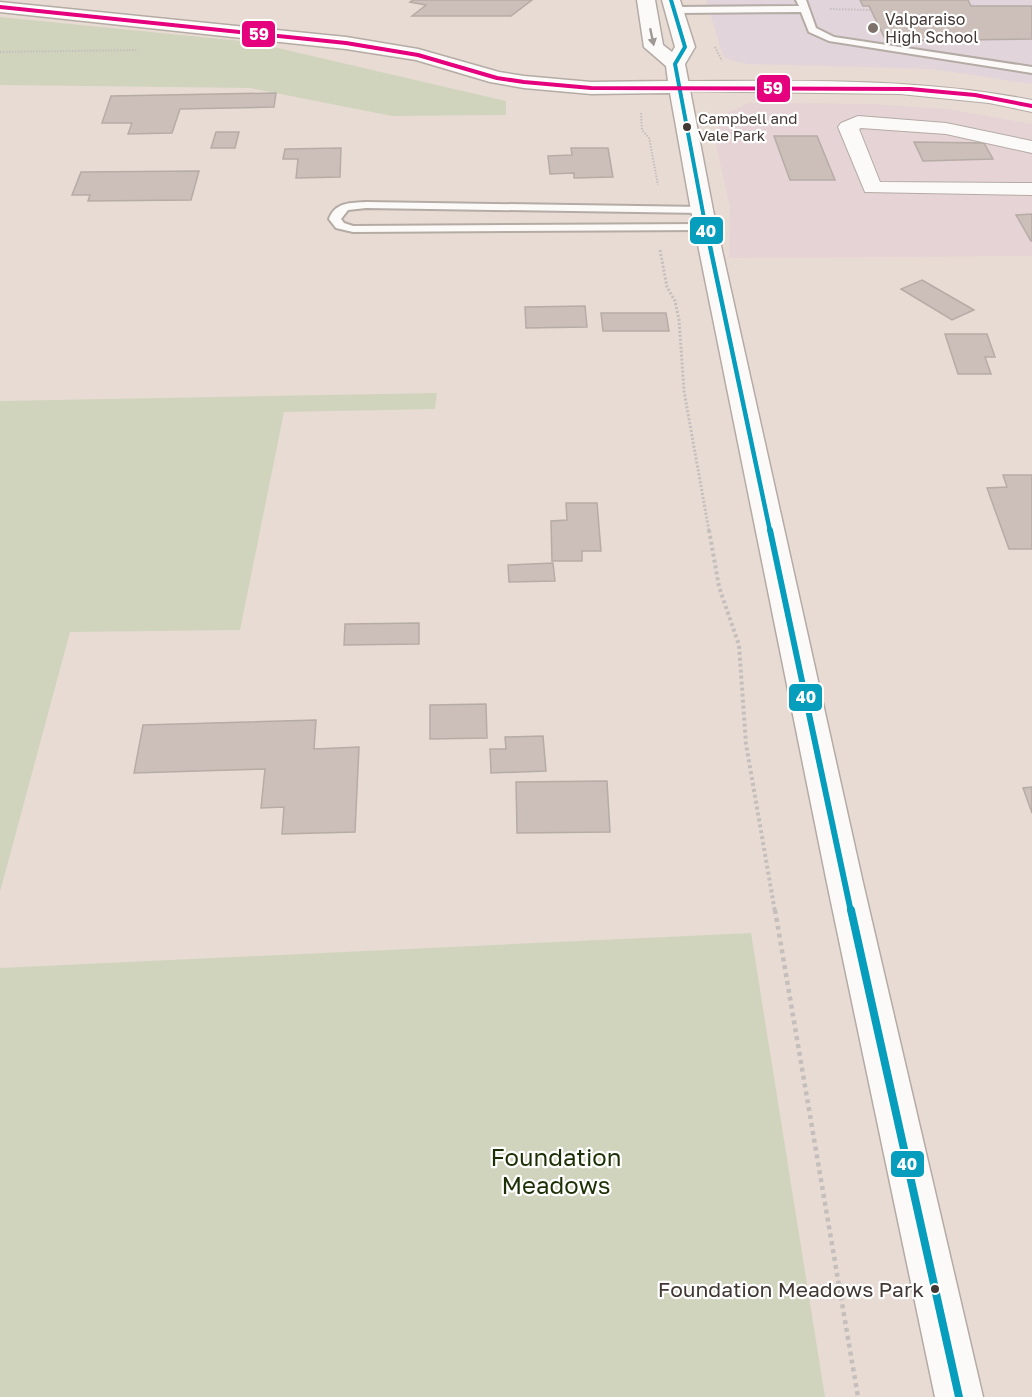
<svg xmlns="http://www.w3.org/2000/svg" width="1032" height="1397" font-family="'Golos Text',sans-serif">
<style>
.commercial{fill:#e6d3d5}
.education{fill:#e2d4db}
.green{fill:#d0d4bd}
.building{fill:#ccbeb8;stroke:#b6aca6;stroke-width:1.5}
.lines{fill:none;stroke-linecap:round;stroke-linejoin:round}
.lane-casing{stroke:#b4aba5;stroke-width:4}
.street-casing{stroke:#b4aba5;stroke-width:2}
.secondary-casing{stroke:#b4aba5;stroke-width:3}
.path-far3{stroke:#c4bfbd;stroke-width:2;stroke-dasharray:1.5 1.5;stroke-linecap:butt}
.path-far2{stroke:#c4bfbd;stroke-width:3;stroke-dasharray:2 2;stroke-linecap:butt}
.path-far1{stroke:#c4bfbd;stroke-width:4;stroke-dasharray:3 3;stroke-linecap:butt}
.path{stroke:#c4bfbd;stroke-width:4.5;stroke-dasharray:4 4;stroke-linecap:butt}
.lane{fill:#fcfaf8;fill-rule:evenodd}
.street{fill:#fcfaf8;fill-rule:evenodd}
.secondary{fill:#fcfaf8;fill-rule:evenodd}
.bus-1-far3-casing{stroke:#fff;stroke-width:7}
.bus-1-far2-casing{stroke:#fff;stroke-width:8}
.bus-1-far1-casing{stroke:#fff;stroke-width:10}
.bus-1-casing{stroke:#fff;stroke-width:12}
.bus-2-casing{stroke:#fff;stroke-width:7}
.bus-1-far3{stroke:#079ebe;stroke-width:4}
.bus-1-far2{stroke:#079ebe;stroke-width:4.5}
.bus-1-far1{stroke:#079ebe;stroke-width:6}
.bus-1{stroke:#079ebe;stroke-width:8}
.bus-2{stroke:#e5007d;stroke-width:4}
.oneway{fill:#9f9996}
.poi-dot{fill:#7c716b;stroke:#fff;stroke-width:2}
.bus-dot{fill:#423833;stroke:#fff;stroke-width:2}
.labels{text-anchor:middle;dominant-baseline:central;stroke-width:4.5;stroke-linejoin:round;paint-order:stroke}
.far-bus-label{font-size:15px;fill:#423833;stroke:#fff;text-anchor:start}
.far-poi-label{font-size:16px;fill:#423833;stroke:#fff;text-anchor:start}
.near-bus-label{font-size:21px;fill:#423833;stroke:#fff;text-anchor:end}
.near-park-label{font-size:24px;fill:#1d3005;stroke:#fff}
.line-badge{stroke:#fff;stroke-width:2}
.badge-label{font-size:16px;text-anchor:middle;font-weight:bold;fill:#fff}
</style>
<rect width="100%" height="100%" fill="#e8dbd3"/>
<!-- commercial -->
<polygon class="commercial" points="749,103 872,104 947,109 1032,124 1032,256 729,258 730,207 716,145 718,125 725,114"/>
<!-- education -->
<polygon class="education" points="706,0 1032,0 1032,84 933,69 749,64 729,60 723,56"/>
<!-- green -->
<g class="green">
<polygon points="0,17 252,42 506,101 506,115 392,116 250,88 0,85"/>
<polygon points="437,393 435,409 284,412 240,630 70,632 0,892 0,401"/>
<polygon points="751,933 825,1397 0,1397 0,968"/>
</g>
<!-- building -->
<g class="building">
<polygon points="413,0 532,0 511,16 412,16 426,5 410,2"/>
<polygon points="860,0 968,0 971,6 1032,6 1032,39 886,41 869,6 863,6"/>
<polygon points="276,93 274,107 180,109 172,133 128,134 132,123 102,123 111,96"/>
<polygon points="216,132 239,132 235,148 211,148"/>
<polygon points="774,136 817,136 835,180 790,180"/>
<polygon points="914,142 984,143 993,159 923,161"/>
<polygon points="341,148 340,177 296,178 298,159 283,159 285,149"/>
<polygon points="571,148 608,148 613,177 574,178 574,173 550,174 548,156 572,155"/>
<polygon points="199,171 191,200 88,201 90,195 72,195 81,172"/>
<polygon points="1032,214 1032,241 1031,241 1016,215"/>
<polygon points="922,280 974,310 952,320 901,289"/>
<polygon points="585,306 587,327 526,328 525,307"/>
<polygon points="601,313 666,313 669,331 603,331"/>
<polygon points="945,334 987,334 995,357 985,357 991,374 958,374"/>
<polygon points="1003,475 1032,475 1032,549 1009,549 987,488 1007,487"/>
<polygon points="566,503 597,503 601,551 582,551 582,561 552,561 551,521 567,520"/>
<polygon points="553,563 555,581 509,582 508,565"/>
<polygon points="419,623 419,644 344,645 345,624"/>
<polygon points="486,704 487,738 430,739 430,705"/>
<polygon points="316,720 314,749 359,747 355,832 282,834 284,807 261,808 265,769 134,773 143,725"/>
<polygon points="543,736 546,771 491,773 490,749 506,749 505,737"/>
<polygon points="607,781 610,832 517,833 516,782"/>
<polygon points="1032,787 1032,813 1023,788"/>
</g>
<g class="lines">
<!-- lane casing -->
<g class="lane-casing">
<g id="lane">
<polygon points="796,0 806,0 816,28 834,37 1032,67 1032,73 829,41 809,32 801,12 676,13 671,10 676,7 799,6"/>
<path d="M366 202 702 207 708 210 702 213 366 208 348 210 341 219 344 223 353 226 705 224 711 227 705 230 353 232 336 228 329 219C335 202 351 203 366 202Z"/>
</g>
</g>
<!-- street casing -->
<g class="street-casing">
<g id="street">
<path d="M678 81C797 81 915 77 1032 100V112L989 103 900 94 671 91 669 87Z"/>
<polygon points="858,116 946,123 1032,141 1032,153 946,134 861,128 859,129 880,182 1032,183 1032,195 865,192 838,127 841,123"/>
</g>
</g>
<!-- secondary casing -->
<g class="secondary-casing">
<polygon id="secondary" points="637,0 655,0 663,45 672,52 675,47 662,0 680,0 695,47 685,64 713,210 863,883 983,1397 935,1397 827,883 691,210 670,93 591,94 524,88 490,82 416,60 346,49 0,12 0,2 346,37 418,49 499,72 524,76 591,82 668,81 666,66 644,47"/>
</g>
<!-- path-far3 -->
<g class="path-far3">
<polyline points="830,9 871,10"/>
<polyline points="715,47 722,61"/>
<polyline points="0,52 137,50"/>
<polyline points="641,113 642,130 649,138 658,185"/>
</g>
<!-- path-far2 -->
<polyline class="path-far2" points="660,250 667,287 675,301 679,320 684,391 709,531"/>
<!-- path-far1 -->
<polyline class="path-far1" points="709,530 719,587 739,645 746,744 775,912"/>
<!-- path -->
<polyline class="path" points="775,910 858,1397"/>
<!-- lane -->
<use href="#lane" class="lane"/>
<!-- street -->
<use href="#street" class="street"/>
<!-- secondary -->
<use href="#secondary" class="secondary"/>
<!-- bus-1-far3 casing -->
<g class="bus-1-far3-casing">
<polyline id="bus-1-far3" points="671,0 685,47 675,64 707,234"/>
</g>
<!-- bus-1-far2 casing -->
<g class="bus-1-far2-casing">
<polyline id="bus-1-far2" points="707,232 770,531"/>
</g>
<!-- bus-1-far1 casing -->
<g class="bus-1-far1-casing">
<polyline id="bus-1-far1" points="770,530 851,912"/>
</g>
<!-- bus-1 casing -->
<g class="bus-1-casing">
<polyline id="bus-1" points="851,910 959,1397"/>
</g>
<!-- bus-2 casing -->
<g class="bus-2-casing">
<polyline id="bus-2" points="0,7 346,43 418,55 497,78 524,82 591,88 910,89 975,95 1032,106"/>
</g>
<!-- bus-1-far3 -->
<use href="#bus-1-far3" class="bus-1-far3"/>
<!-- bus-1-far2 -->
<use href="#bus-1-far2" class="bus-1-far2"/>
<!-- bus-1-far1 -->
<use href="#bus-1-far1" class="bus-1-far1"/>
<!-- bus-1 -->
<use href="#bus-1" class="bus-1"/>
<!-- bus-2 -->
<use href="#bus-2" class="bus-2"/>
</g>
<!-- one-way arrows -->
<defs><path id="oneway-solid" d="M-6-.8H1V-3.2L6.5 0L1 3.2V.8H-6Z" transform="scale(1.5)"/></defs>
<use class="oneway" href="#oneway-solid" transform="translate(652 37) rotate(78)"/>
<!-- markers -->
<circle class="poi-dot" cx="873" cy="28" r="6"/>
<g class="bus-dot">
<circle cx="687" cy="127" r="5"/>
<circle cx="935" cy="1289" r="5"/>
</g>
<g class="labels">
<!-- far-bus labels -->
<g class="far-bus-label">
<text x="698" y="118">Campbell and<tspan x="698" dy="17">Vale Park</tspan></text>
</g>
<!-- far-poi labels -->
<g class="far-poi-label">
<text x="885" y="19">Valparaiso<tspan x="885" dy="18">High School</tspan></text>
</g>
<!-- near-bus labels -->
<g class="near-bus-label">
<text x="924" y="1289">Foundation Meadows Park</text>
</g>
<!-- near-park labels -->
<g class="near-park-label">
<text x="556" y="1156">Foundation<tspan x="556" dy="28">Meadows</tspan></text>
</g>
</g>
<g class="line-badge">
<rect x="241" y="20" width="35" height="28" rx="6" fill="#e5007d"/>
<rect x="756" y="74" width="35" height="29" rx="6" fill="#e5007d"/>
<rect x="689" y="216" width="35" height="29" rx="6" fill="#079ebe"/>
<rect x="788" y="683" width="35" height="29" rx="6" fill="#079ebe"/>
<rect x="890" y="1150" width="35" height="28" rx="6" fill="#079ebe"/>
</g>
<g class="badge-label">
<text x="259" y="40">59</text>
<text x="773" y="94">59</text>
<text x="706" y="237">40</text>
<text x="806" y="703">40</text>
<text x="907" y="1170">40</text>
</g>
</svg>
